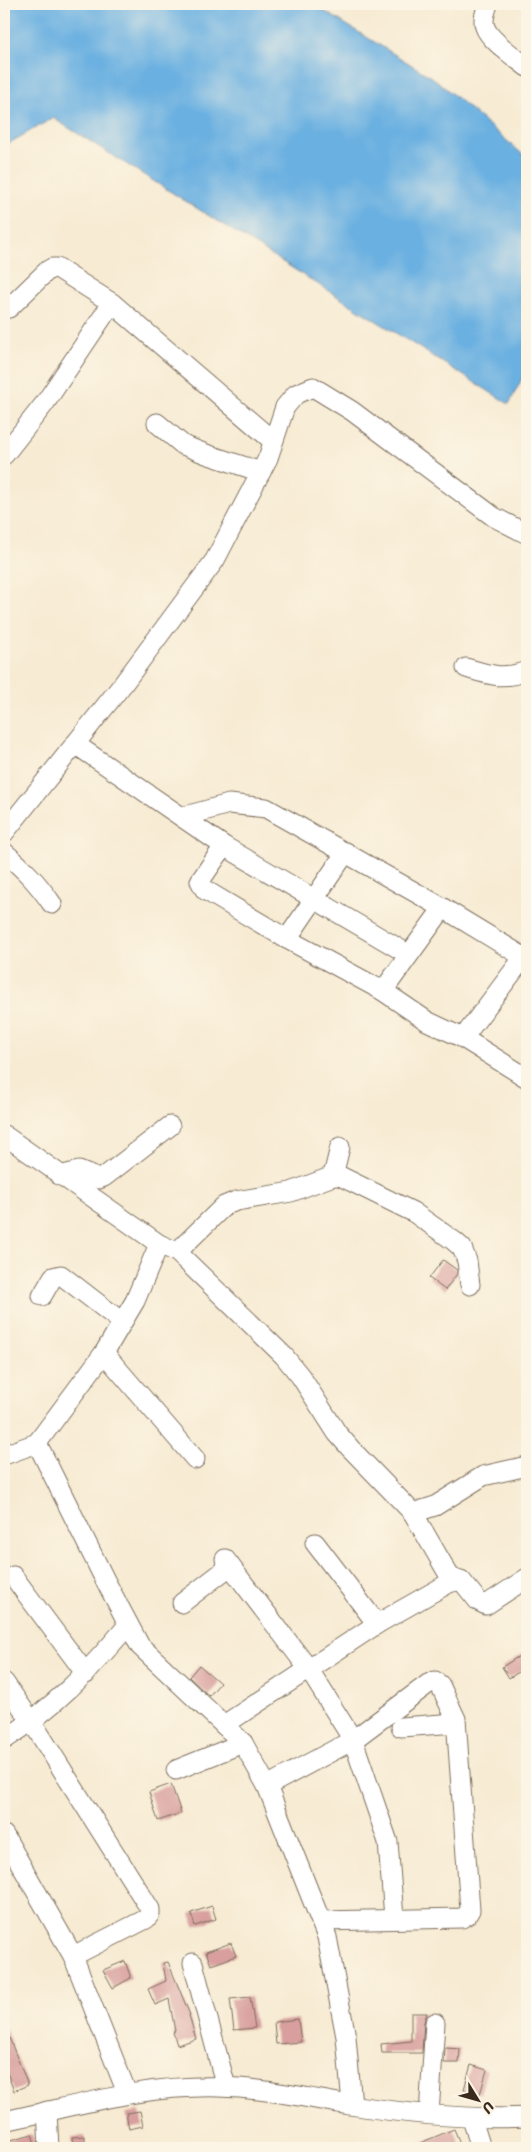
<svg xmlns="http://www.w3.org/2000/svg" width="531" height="2152" font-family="Sriracha,sans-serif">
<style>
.water{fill:#6bb0e1;stroke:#536d80}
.building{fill:#d89f9e}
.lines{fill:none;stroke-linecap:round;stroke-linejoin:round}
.minor-casing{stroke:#7d6e5d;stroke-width:21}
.minor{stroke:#fff;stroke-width:19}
</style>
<rect width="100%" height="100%" fill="#fcf5e5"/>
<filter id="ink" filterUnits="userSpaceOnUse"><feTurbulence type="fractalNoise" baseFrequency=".02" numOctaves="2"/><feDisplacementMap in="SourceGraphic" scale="10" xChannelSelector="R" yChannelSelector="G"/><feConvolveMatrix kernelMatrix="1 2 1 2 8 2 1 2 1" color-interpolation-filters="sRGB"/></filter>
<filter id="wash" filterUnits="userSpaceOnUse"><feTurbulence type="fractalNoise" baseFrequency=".0096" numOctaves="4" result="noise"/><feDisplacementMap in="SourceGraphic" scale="20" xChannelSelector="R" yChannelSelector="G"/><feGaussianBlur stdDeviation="1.12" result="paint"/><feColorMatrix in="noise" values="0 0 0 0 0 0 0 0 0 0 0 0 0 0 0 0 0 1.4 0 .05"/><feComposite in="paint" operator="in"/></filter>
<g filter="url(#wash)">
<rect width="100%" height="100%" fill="#f7ebd3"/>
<!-- water -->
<polygon class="water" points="4,4 313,4 436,80 527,158 527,369 509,404 53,118 4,146"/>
<g id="blocks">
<!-- building -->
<g class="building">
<polygon points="443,1260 457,1270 457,1274 445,1290 429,1278"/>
<polygon points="527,1651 527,1667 509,1678 502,1667"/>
<polygon points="199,1665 220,1683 209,1696 189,1677"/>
<polygon points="171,1784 181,1813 158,1821 149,1792"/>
<polygon points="212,1906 216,1919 195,1926 191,1913"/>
<polygon points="231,1943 236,1956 211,1965 206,1952"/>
<polygon points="125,1961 131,1978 113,1988 103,1970"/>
<polygon points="168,1962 190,2015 189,2015 196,2039 177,2045 173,2032 175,2031 169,1999 155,2005 148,1989 166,1981 163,1963"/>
<polygon points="250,1997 255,2028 234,2030 230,1999"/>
<polygon points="411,2013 427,2013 424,2022 422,2053 382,2053 381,2044 411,2041"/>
<polygon points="298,2019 301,2042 276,2044 274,2022"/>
<polygon points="4,2025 28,2085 14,2091 4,2065"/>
<polygon points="445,2048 460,2049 459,2063 444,2063"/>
<polygon points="471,2065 487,2070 480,2094 464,2089"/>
<polygon points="140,2111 143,2126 129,2129 126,2113"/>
<polygon points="454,2129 462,2148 408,2148"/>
<polygon points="32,2134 36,2148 4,2148 4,2142"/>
<polygon points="85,2136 85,2148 73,2148 72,2137"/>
</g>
</g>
</g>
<g filter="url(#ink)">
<use href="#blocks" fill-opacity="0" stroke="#7d6e5d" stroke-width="1"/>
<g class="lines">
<!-- minor casing -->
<g class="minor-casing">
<g id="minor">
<path d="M488 4C486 11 482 19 485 27 489 40 516 58 527 67"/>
<polyline points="4,309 9,308 47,271 52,268 57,268 112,303 273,441"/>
<polyline points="157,423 183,445 206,454 261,472"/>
<polyline points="4,455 45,403 112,303"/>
<path d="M466 668C490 675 503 680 527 671"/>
<polyline points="75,744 224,846 408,954"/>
<polyline points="182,817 229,804 266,808 443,908 383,991 287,939 205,890 200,881 224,846"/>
<polyline points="4,833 123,684 215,560 268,458 285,407 296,394 313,387 352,411 494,517 527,534"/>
<path d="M4 852C24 869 37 882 52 904"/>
<polyline points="443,908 527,959"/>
<polyline points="287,939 346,852"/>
<polyline points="524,957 463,1038 527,1078"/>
<polyline points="383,991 427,1021 463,1038"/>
<polyline points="4,1135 159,1244 177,1252 284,1356 301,1377 337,1433 350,1448 413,1513 435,1506 483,1476 527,1466"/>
<polyline points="60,1176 79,1171 99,1179 104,1177 170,1126"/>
<polyline points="333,1176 340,1147"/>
<polyline points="159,1244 135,1301 104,1353 37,1443 106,1582 140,1646 243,1743 267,1786 327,1937 346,2037 352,2105"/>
<polyline points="177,1252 224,1206 236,1201 291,1192 333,1176 340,1176 413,1212 454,1241 462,1248 467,1261 470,1285"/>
<polyline points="42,1296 53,1277 61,1275 122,1322"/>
<polyline points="104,1353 195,1459"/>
<polyline points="4,1455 37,1443"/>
<polyline points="413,1513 453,1582"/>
<polyline points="225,1559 308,1668 353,1740 388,1842 394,1918"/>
<polyline points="13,1576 86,1674"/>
<polyline points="182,1603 230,1566"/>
<polyline points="377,1624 456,1579 461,1580 478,1601 486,1605 527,1578"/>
<polyline points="4,1682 32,1722 150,1909 150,1914 146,1919 73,1956"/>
<polyline points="224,1725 377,1624 315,1543"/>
<polyline points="401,1727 456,1723"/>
<path d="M4 1740C54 1708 90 1670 128 1625"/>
<polyline points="176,1770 243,1743"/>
<polyline points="267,1786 353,1740 428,1684 435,1681 440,1685 456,1719 470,1910 467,1915 462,1918 321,1921"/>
<polyline points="4,1835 73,1956 127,2093"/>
<polyline points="193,1963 226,2087"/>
<polyline points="47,2111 49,2148"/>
<polyline points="429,2114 435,2023"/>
<polyline points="472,2119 481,2148"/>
<path d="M4 2121C77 2106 143 2085 219 2087 263 2088 307 2098 350 2105 409 2114 468 2120 527 2117"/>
</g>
</g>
<!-- minor -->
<use href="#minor" class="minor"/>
</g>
</g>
<!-- margin -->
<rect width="531" height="2152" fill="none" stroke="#fcf5e5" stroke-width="20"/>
<!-- north arrow -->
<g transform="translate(478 2100) rotate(127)" stroke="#fcf5e5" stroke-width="4" paint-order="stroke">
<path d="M0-4L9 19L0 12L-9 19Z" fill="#3b2a1e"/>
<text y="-8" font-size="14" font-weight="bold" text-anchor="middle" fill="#3b2a1e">U</text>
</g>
</svg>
